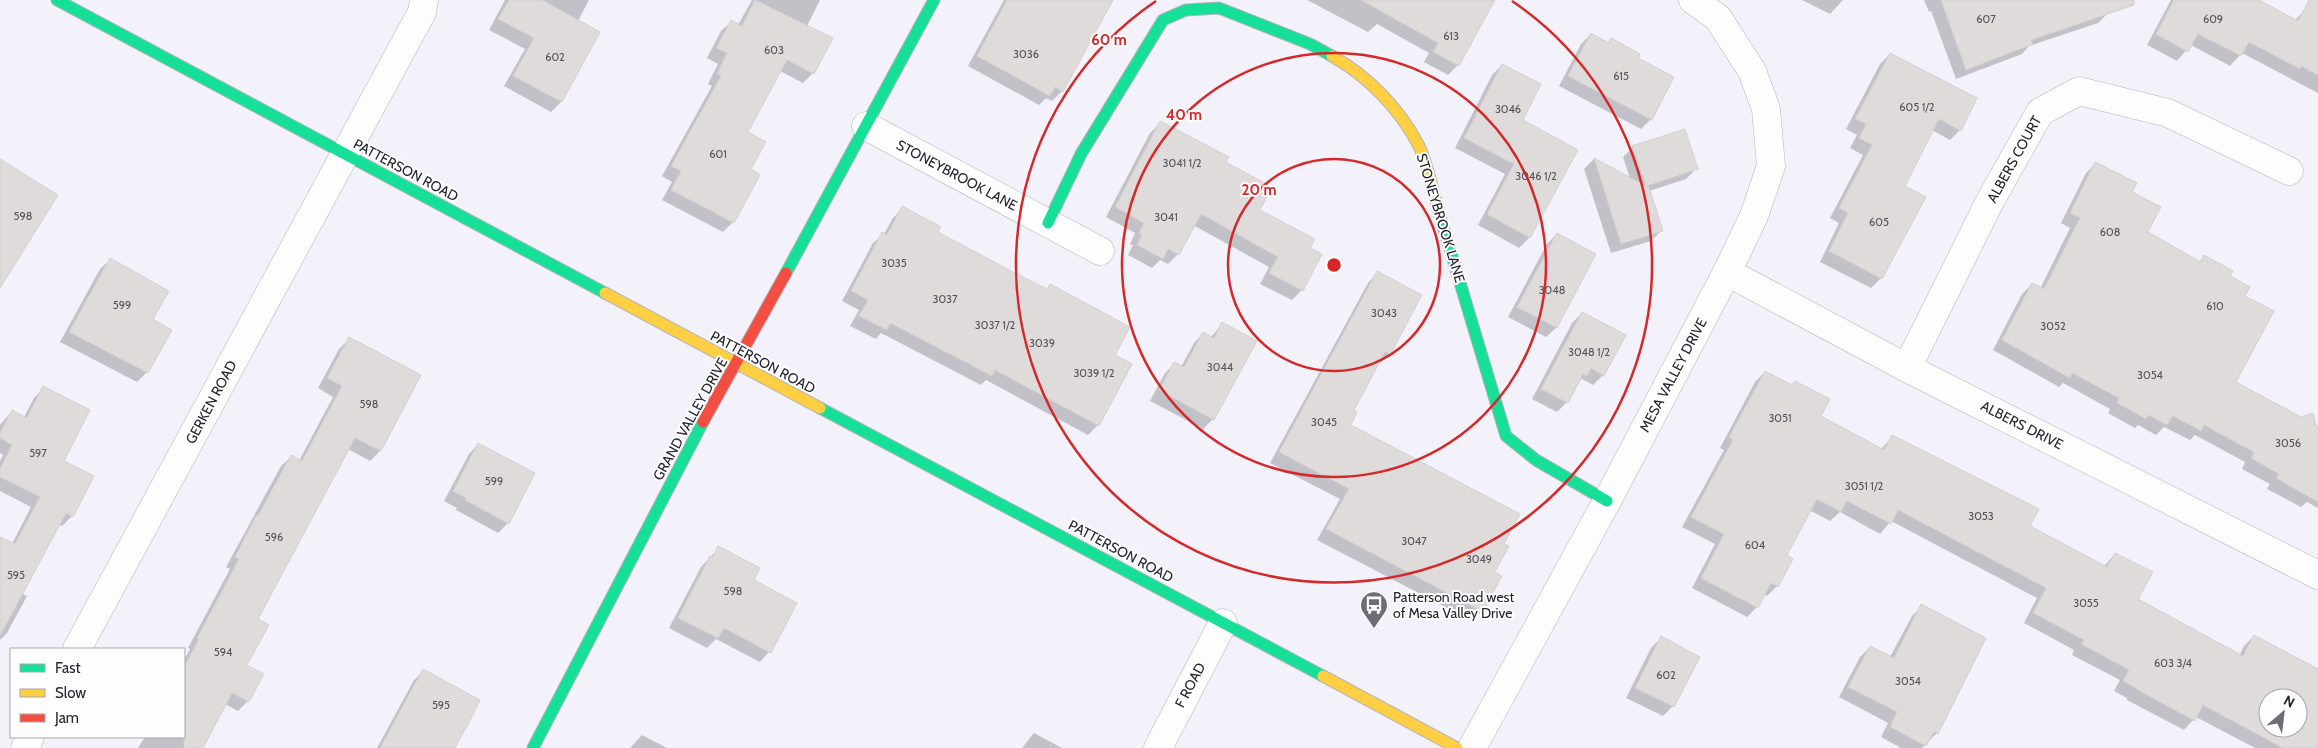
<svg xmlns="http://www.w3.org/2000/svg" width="2318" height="748" font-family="Cabin,sans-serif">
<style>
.shadow{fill:#0003;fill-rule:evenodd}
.building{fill:#e0dbdb;stroke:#d4cfcf;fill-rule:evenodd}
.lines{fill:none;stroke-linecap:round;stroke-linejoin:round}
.street-casing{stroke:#b4b3bb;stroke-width:29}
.fast-casing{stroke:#b4b3bb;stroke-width:13}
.slow-casing{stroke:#b4b3bb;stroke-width:13}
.jam-casing{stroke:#b4b3bb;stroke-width:13}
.street{stroke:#fdfdfe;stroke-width:28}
.fast{stroke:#16e098;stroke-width:11}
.slow{stroke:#ffcf43;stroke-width:11}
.jam{stroke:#f24e42;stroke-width:11}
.ring{fill:none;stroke:#d62828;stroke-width:2.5}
.labels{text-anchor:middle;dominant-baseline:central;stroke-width:4;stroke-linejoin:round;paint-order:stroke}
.number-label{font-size:11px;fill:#55525a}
.street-label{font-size:14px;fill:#27252f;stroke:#fdfdfd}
.poi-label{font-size:14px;fill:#27252f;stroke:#fdfdfd;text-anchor:start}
.centre{fill:#d62828;stroke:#fdfdfd;stroke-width:2.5}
.ring-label{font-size:15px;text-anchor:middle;font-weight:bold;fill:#d62828;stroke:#fdfdfd;stroke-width:4;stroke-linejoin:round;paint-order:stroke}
</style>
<rect width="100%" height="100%" fill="#f3f2fa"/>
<!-- shadow -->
<g class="shadow">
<polygon points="505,0 589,0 578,21 561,102 551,112 504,86 525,49 489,30"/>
<polygon points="752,0 820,0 807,26 813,73 803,83 780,71 747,133 749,170 733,222 723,232 662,200 672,182 662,176 712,86 708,84 718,64 707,58 721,31 731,22 738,25"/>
<polygon points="1004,0 1113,0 1062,91 1052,101 1046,98 1039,105 968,66"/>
<polygon points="1307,0 1493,0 1458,65 1448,75 1424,62 1429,53 1377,24 1368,32"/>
<polygon points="1802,0 1843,0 1830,14"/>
<polygon points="1924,0 2107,0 2108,13 2098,23 2029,46 2022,54 1956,79 1931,11 1929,12"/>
<polygon points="2171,0 2257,0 2295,20 2305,10 2318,17 2318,93 2242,53 2230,66 2191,45 2177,61 2147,45"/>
<polygon points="1591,34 1608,43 1612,40 1636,58 1651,119 1641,129 1559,86 1581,44"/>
<polygon points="1890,54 1960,130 1950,140 1932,130 1903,186 1881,278 1871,288 1820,262 1839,223 1830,218 1863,155 1850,148 1857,135 1846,129 1880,64"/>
<polygon points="1502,65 1521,120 1577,150 1529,238 1519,248 1478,225 1505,174 1455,148 1492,75"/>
<polygon points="1160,123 1225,162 1258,210 1308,249 1302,290 1292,300 1260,284 1269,267 1193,225 1178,254 1168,264 1160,260 1152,268 1128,255 1133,245 1130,244 1135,233 1106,217 1150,133"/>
<polygon points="1633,147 1696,169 1686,179 1649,191 1661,231 1651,241 1611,253 1584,169 1594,159 1630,179 1623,157"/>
<polygon points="2096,163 2131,193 2147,232 2199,262 2204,257 2228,276 2243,296 2234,383 2318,429 2318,508 2307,502 2301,507 2267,489 2270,484 2242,469 2245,462 2195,435 2190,440 2164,427 2156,435 2138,425 2135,428 2108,413 2110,409 2063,383 2059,387 1993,350 2022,294 2032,284 2040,289 2070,228 2061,223 2086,173"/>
<polygon points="903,208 936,233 1046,290 1050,285 1113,355 1098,425 1088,435 986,380 981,385 881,333 876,339 850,326 859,310 842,301 873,243 884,234 893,218"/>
<polygon points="1557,234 1594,254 1556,328 1546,337 1508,317 1547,244"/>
<polygon points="110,260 152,320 147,372 137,382 60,342 100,269"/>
<polygon points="1377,273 1389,354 1379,364 1377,363 1352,411 1349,426 1502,544 1482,611 1472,621 1317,540 1340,499 1270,463 1368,283"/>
<polygon points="1582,313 1603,375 1593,385 1582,379 1577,384 1567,402 1557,412 1532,399 1572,323"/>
<polygon points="1222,324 1255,341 1213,419 1203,429 1150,401 1165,373 1175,363 1181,367 1194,343 1203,333 1211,337"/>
<polygon points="349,339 419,376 380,451 370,461 348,449 257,620 245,666 248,701 238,711 225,704 194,748 138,748 145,737 184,737 184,660 190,649 188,648 230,569 226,567 281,466 291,457 299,461 333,397 318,388 339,349"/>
<path d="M1765 372 1819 416 1881 449 1892 437 2029 526 2104 566 2115 554 2137 600 2239 656 2244 646 2254 636 2318 670V748H2255L2196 717 2184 730 2127 700V698L2114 691 2120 680 2072 655 2074 650 2024 623 2037 598 1891 521 1880 534 1840 512 1830 521 1809 510 1785 556 1777 586 1767 596 1764 594 1757 607 1747 617 1692 588 1715 544 1682 527 1724 450 1720 448 1755 382ZM2268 698H2298V728H2268Z"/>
<polygon points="44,388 62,461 72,516 62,526 58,524 21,593 27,596 7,633 0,640 0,538 12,544 31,507 0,491 0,461 3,455 0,453 0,425 12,411 24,417 34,398"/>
<polygon points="478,444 508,523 498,533 456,510 457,508 444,501 469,454"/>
<polygon points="719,548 752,580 769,652 760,662 716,639 707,648 669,628 701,567"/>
<polygon points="1922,606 1937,733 1922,748 1901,748 1881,737 1888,723 1839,697 1860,657 1870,647 1890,657 1912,616"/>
<polygon points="1661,638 1673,706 1663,716 1626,698 1651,648"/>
<polygon points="424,671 454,748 377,748 414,680"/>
<polygon points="1034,733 1062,748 1022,748"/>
<polygon points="642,735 667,748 630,748"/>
</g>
<!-- building -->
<g class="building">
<polygon points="509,0 542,0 600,32 562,102 513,76 534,38 498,19"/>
<polygon points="755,0 833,38 814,74 787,60 748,132 766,142 751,169 760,175 734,223 671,190 681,171 671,166 721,76 717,74 727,53 716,48 731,20 742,26"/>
<polygon points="1007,0 1113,0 1063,92 1055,87 1050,96 977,56"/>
<polygon points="1361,0 1495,0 1459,66 1433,52 1438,43"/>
<polygon points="1941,0 2134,0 2134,5 2031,40 2033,44 1966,70"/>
<polygon points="2174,0 2259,0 2298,21 2309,0 2318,0 2318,75 2301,66 2300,69 2249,42 2241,56 2198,34 2188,52 2156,34"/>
<polygon points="1591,33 1609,43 1611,38 1640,54 1638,58 1674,77 1652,120 1568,76"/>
<polygon points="1890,53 1977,98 1961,131 1939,119 1905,186 1926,197 1882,279 1829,251 1848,213 1839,208 1872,145 1859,138 1866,124 1855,119"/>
<polygon points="1502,64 1541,84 1523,120 1578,150 1530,238 1487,214 1514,164 1464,138"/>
<polygon points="1160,121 1229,157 1226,162 1272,187 1260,210 1315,239 1310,248 1322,254 1303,291 1269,273 1278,257 1201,214 1179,255 1168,249 1163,259 1137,245 1142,235 1139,233 1144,223 1115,207"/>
<polygon points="1685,129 1698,169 1647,186 1649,187 1663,231 1621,244 1594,158 1646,186 1632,146"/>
<polygon points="0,159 58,195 0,288"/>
<polygon points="2095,162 2137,183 2132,192 2161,207 2148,232 2201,262 2204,255 2233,271 2230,276 2250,287 2245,296 2274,311 2236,382 2301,417 2313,413 2316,426 2318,427 2318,502 2276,478 2279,474 2251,458 2254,452 2204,425 2201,431 2173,416 2167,425 2148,415 2146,419 2117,403 2119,398 2072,373 2070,378 2002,340 2032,283 2044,289 2080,218 2070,213"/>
<polygon points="902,206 941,227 938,232 1011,271 1047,289 1050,284 1130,327 1115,355 1132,364 1099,426 995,370 992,376 890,323 887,330 859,316 868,300 851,291 882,232 887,235"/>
<polygon points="1557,233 1596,254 1557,328 1517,307"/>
<polygon points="110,258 169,291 153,319 172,330 148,373 69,332"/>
<polygon points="1377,271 1422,295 1390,355 1385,352 1354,410 1357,412 1351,425 1520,514 1504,544 1509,546 1495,572 1502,576 1483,612 1326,529 1349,489 1279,452"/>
<polygon points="1582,312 1626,335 1604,376 1591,368 1587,376 1583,374 1568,403 1541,389"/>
<polygon points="1222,322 1257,341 1214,420 1159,390 1174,362 1184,367 1203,332 1214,338"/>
<polygon points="349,337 421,375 381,451 355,438 258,619 269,625 247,665 264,674 249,702 232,693 203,748 184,748 184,667 199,639 197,638 239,559 235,557 256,516 258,516 291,455 302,461 342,386 327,378"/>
<path d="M1765 371 1792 385 1795 381 1830 399 1821 416 1884 450 1892 435 2039 509 2030 526 2107 567 2115 553 2153 572 2138 599 2243 656 2254 635 2318 669V748H2283L2203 705 2195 721 2136 689V688L2123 681 2129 670 2081 644 2084 640 2033 613 2046 588 1898 510 1891 524 1847 501 1841 512 1817 499 1787 555 1793 559 1778 587 1771 583 1758 608 1701 578 1724 534 1691 517 1733 440 1729 437ZM2268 698H2298V728H2268Z"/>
<polygon points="43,386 90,410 64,461 94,476 73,517 66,513 0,636 0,537 15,544 40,497 0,477 0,469 12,445 0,438 0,433 12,410 27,418"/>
<polygon points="478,443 535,473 509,524 465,500 466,498 453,491"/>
<polygon points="718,546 760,568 754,580 797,603 771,653 724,628 718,638 678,618 710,556 713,557"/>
<polygon points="1921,604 1986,638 1938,734 1934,732 1926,746 1890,727 1897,712 1848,687 1870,646 1894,658"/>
<polygon points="1661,636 1700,657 1674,707 1635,688"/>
<polygon points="423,669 480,700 467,726 455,748 380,748"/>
</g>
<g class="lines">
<!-- street casing -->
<g class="street-casing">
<g id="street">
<polyline points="866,126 1100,251"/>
<polyline points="1727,272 1907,368 2318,575"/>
<polyline points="1907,368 1989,203 2040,112 2079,91 2168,113 2289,171"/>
<polyline points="77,649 422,12 424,0"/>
<polyline points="25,748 30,737"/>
<polyline points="1158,748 1223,623"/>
<polyline points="1472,748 1607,501 1727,272 1754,216 1771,166 1766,109 1752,71 1718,18 1693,0"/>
</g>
</g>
<!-- fast casing -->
<g class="fast-casing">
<g id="fast">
<polyline points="57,0 605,293"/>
<polyline points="1440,216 1506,436 1536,460 1607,501"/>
<polyline points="1048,223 1081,154 1163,20 1186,10 1219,8 1310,44 1332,56"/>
<polyline points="786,273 934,0"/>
<polyline points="820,408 1323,676"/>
<polyline points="533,748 703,422"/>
</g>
</g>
<!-- slow casing -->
<g class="slow-casing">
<g id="slow">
<path d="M1332 56C1368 76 1400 109 1419 146 1429 167 1433 194 1440 216"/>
<polyline points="605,293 820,408"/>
<polyline points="1323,676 1457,748"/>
</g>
</g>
<!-- jam casing -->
<g class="jam-casing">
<polyline id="jam" points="703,422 786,273"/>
</g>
<!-- street -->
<use href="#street" class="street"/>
<!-- fast -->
<use href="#fast" class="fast"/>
<!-- slow -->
<use href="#slow" class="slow"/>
<!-- jam -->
<use href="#jam" class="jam"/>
</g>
<!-- distance rings -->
<g class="ring">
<circle cx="1334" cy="265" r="106"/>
<circle cx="1334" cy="265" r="212"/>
<path d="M1512 1A318 318 0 1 1 1156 1"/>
</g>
<!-- icons -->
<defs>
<g id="bus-pin" transform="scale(1.4375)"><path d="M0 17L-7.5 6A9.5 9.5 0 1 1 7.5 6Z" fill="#6e6d76" stroke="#fdfdfd"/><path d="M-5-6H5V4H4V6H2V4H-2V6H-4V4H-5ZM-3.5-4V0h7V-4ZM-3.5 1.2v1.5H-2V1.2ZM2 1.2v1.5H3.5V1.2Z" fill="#fff"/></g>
</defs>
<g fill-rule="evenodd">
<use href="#bus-pin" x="1374" y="605"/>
</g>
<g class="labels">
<!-- number labels -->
<g class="number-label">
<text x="1986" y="19">607</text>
<text x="2213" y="19">609</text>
<text x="1451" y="36">613</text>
<text x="774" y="50">603</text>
<text x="1026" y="54">3036</text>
<text x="555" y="57">602</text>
<text x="1621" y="76">615</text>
<text x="1917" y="107">605 1/2</text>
<text x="1508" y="109">3046</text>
<text x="718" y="154">601</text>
<text x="1182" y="163">3041 1/2</text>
<text x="1536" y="176">3046 1/2</text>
<text x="23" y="216">598</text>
<text x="1166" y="217">3041</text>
<text x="1879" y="222">605</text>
<text x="2110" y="232">608</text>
<text x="894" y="263">3035</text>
<text x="1552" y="290">3048</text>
<text x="945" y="299">3037</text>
<text x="122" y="305">599</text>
<text x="2215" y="306">610</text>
<text x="1384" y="313">3043</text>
<text x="995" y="325">3037 1/2</text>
<text x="2053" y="326">3052</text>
<text x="1042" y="343">3039</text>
<text x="1589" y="352">3048 1/2</text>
<text x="1220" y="367">3044</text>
<text x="1094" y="373">3039 1/2</text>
<text x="2150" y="375">3054</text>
<text x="369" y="404">598</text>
<text x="1780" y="418">3051</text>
<text x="1324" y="422">3045</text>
<text x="2288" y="443">3056</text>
<text x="38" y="453">597</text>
<text x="494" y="481">599</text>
<text x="1864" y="486">3051 1/2</text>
<text x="1981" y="516">3053</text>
<text x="274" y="537">596</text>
<text x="1414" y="541">3047</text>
<text x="1755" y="545">604</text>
<text x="1479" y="559">3049</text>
<text x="16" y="575">595</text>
<text x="733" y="591">598</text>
<text x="2086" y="603">3055</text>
<text x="223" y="652">594</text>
<text x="2173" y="663">603 3/4</text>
<text x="1666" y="675">602</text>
<text x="1908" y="681">3054</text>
<text x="441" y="705">595</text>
</g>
<!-- street labels -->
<g class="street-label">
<text transform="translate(2014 159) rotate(-61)">ALBERS COURT</text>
<text transform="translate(406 170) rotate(28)">PATTERSON ROAD</text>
<text transform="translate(957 175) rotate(28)">STONEYBROOK LANE</text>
<text transform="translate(1441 218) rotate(73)">STONEYBROOK LANE</text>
<text transform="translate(763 362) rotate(28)">PATTERSON ROAD</text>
<text transform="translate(1673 375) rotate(-62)">MESA VALLEY DRIVE</text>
<text transform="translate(211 402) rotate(-62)">GERKEN ROAD</text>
<text transform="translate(690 419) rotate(-61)">GRAND VALLEY DRIVE</text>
<text transform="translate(2022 425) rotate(27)">ALBERS DRIVE</text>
<text transform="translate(1121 551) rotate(28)">PATTERSON ROAD</text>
<text transform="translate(1190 685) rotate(-62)">F ROAD</text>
</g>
<!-- poi labels -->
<g class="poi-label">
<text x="1393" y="597">Patterson Road west<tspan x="1393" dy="16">of Mesa Valley Drive</tspan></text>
</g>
</g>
<circle cx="1334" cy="265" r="8" class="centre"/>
<g class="ring-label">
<text x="1109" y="45">60 m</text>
<text x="1184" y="120">40 m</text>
<text x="1259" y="195">20 m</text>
</g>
<!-- legend -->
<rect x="10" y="648" width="175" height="90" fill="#fdfdfd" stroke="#a7a7ab"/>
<rect x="20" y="664" width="25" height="8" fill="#16e098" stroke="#a7a7ab"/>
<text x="55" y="673" font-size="15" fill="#27252f">Fast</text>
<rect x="20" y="689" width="25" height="8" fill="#ffcf43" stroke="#a7a7ab"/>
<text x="55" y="698" font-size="15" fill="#27252f">Slow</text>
<rect x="20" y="714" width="25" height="8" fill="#f24e42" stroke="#a7a7ab"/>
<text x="55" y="723" font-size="15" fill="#27252f">Jam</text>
<!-- north arrow -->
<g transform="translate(2283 713) rotate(28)"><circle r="24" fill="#fdfdfd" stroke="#a7a7ab"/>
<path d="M0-4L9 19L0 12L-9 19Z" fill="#6e6d76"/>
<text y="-8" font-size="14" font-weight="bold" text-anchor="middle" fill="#27252f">N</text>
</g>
</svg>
